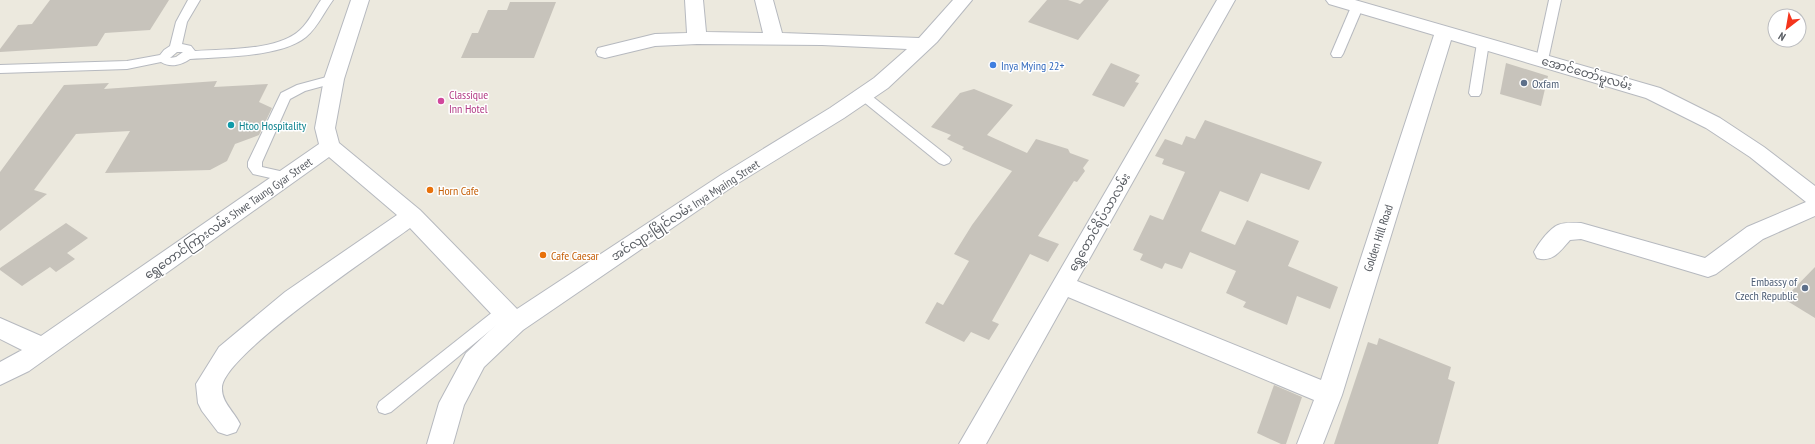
<svg xmlns="http://www.w3.org/2000/svg" width="1815" height="444" font-family="'PT Sans Narrow','Noto Sans Myanmar',sans-serif">
<style>
.building{fill:#c7c3bb}
.lines{fill:none;stroke-linecap:round;stroke-linejoin:round}
.lane-casing{stroke:#b6b9bf;stroke-width:2}
.street-casing{stroke:#b6b9bf;stroke-width:2}
.lane{fill:#fff;fill-rule:evenodd}
.street{fill:#fff;fill-rule:evenodd}
.shop-dot{fill:#3f7fe0;stroke:#fff;stroke-width:1.5}
.service-dot{fill:#5c6f8a;stroke:#fff;stroke-width:1.5}
.hotel-dot{fill:#d1479c;stroke:#fff;stroke-width:1.5}
.culture-dot{fill:#0f9aa8;stroke:#fff;stroke-width:1.5}
.food-dot{fill:#e8710a;stroke:#fff;stroke-width:1.5}
.labels{text-anchor:middle;dominant-baseline:central;stroke-width:3;stroke-linejoin:round;paint-order:stroke}
.shop-label{font-size:12px;fill:#366cbe;stroke:#fff;text-anchor:start}
.street-label{font-size:12px;fill:#575b61;stroke:#fff}
.service-label{font-size:12px;fill:#4e5e75;stroke:#fff;text-anchor:start}
.hotel-label{font-size:12px;fill:#b23c85;stroke:#fff;text-anchor:start}
.culture-label{font-size:12px;fill:#0d838f;stroke:#fff;text-anchor:start}
.food-label{font-size:12px;fill:#c56008;stroke:#fff;text-anchor:start}
</style>
<rect width="100%" height="100%" fill="#ece9de"/>
<!-- building -->
<g class="building">
<polygon points="50,0 169,0 150,30 105,33 97,46 0,52 0,49 18,25 32,24"/>
<polygon points="1047,0 1068,0 1080,4 1084,0 1109,0 1078,40 1028,22"/>
<polygon points="510,2 556,2 534,58 461,58 472,33 478,33 488,10 507,10"/>
<polygon points="1111,63 1140,75 1135,82 1139,83 1124,107 1092,95"/>
<polygon points="1506,63 1548,76 1541,106 1500,94"/>
<polygon points="217,81 214,87 268,84 259,102 272,108 259,135 235,144 227,161 210,170 105,173 130,131 76,134 34,190 47,194 0,231 0,172 64,85 109,83 104,89"/>
<polygon points="974,89 1013,105 987,135 1027,153 1036,139 1068,149 1070,153 1089,160 1083,168 1085,171 1077,182 1074,181 1038,236 1059,244 1048,262 1030,254 992,321 999,324 989,340 971,332 964,342 925,323 937,302 943,305 969,261 954,254 972,225 1012,171 962,149 964,147 947,139 951,135 931,127 960,93"/>
<polygon points="1205,120 1322,162 1309,190 1261,173 1248,202 1220,191 1201,231 1235,245 1247,220 1299,241 1288,266 1338,287 1330,309 1297,296 1287,325 1243,307 1246,302 1226,293 1236,271 1190,252 1182,269 1165,263 1162,269 1140,260 1143,254 1133,250 1150,215 1163,220 1185,172 1162,164 1164,159 1155,156 1165,139 1182,145 1186,136 1195,139"/>
<polygon points="66,223 88,238 67,253 75,259 56,272 50,267 22,286 0,270 0,268"/>
<polygon points="1815,267 1815,318 1784,299"/>
<polygon points="1379,338 1451,367 1448,379 1455,382 1438,444 1334,444 1368,342 1377,345"/>
<polygon points="1274,385 1302,397 1286,444 1281,444 1257,433"/>
</g>
<g class="lines">
<!-- lane casing -->
<g class="lane-casing">
<g id="lane">
<path d="M188 0H200L187 22 182 44 191 46 195 51C224 49 278 51 300 30 309 22 314 10 321 0H333C324 12 318 27 306 37 282 57 221 57 190 59 182 65 170 68 161 62L127 69 0 73V65L127 61 160 55 164 50 170 46 176 22ZM177 52H183L176 57 170 58Z"/>
<polygon points="1549,0 1561,0 1548,60 1546,63 1538,63 1536,60"/>
<polygon points="1357,3 1363,7 1343,54 1341,57 1333,57 1331,54 1351,7"/>
<polygon points="1483,39 1487,40 1489,43 1481,93 1479,96 1471,96 1469,93 1477,43 1479,40"/>
<polygon points="334,75 338,76 340,79 338,82 305,91 290,99 262,162 262,167 293,174 295,177 293,180 288,182 253,174 248,167 248,162 281,93 297,85"/>
<polygon points="864,92 868,93 949,157 951,160 949,163 944,165 939,163 860,99 858,96 860,93"/>
<polygon points="504,305 509,307 512,311 509,315 391,412 385,414 379,412 377,407 379,402 499,307"/>
</g>
</g>
<!-- street casing -->
<g class="street-casing">
<g id="street">
<path d="M351 0H369L344 79 335 128 339 143 420 210 517 309 721 175 830 108 874 78 907 49 822 45 697 44 655 46 605 58 598 56 596 52 598 48 655 34 687 33 685 0H703L706 32 763 33 755 0H773L782 33 919 38 953 0H972L937 42 888 88 844 118 735 185 523 330 484 367 464 405 453 444H427L439 403 466 353 499 322 410 228C379 251 224 354 222 387 221 402 234 411 240 424L236 432 227 435 218 432 202 411 198 403 196 384 219 347 285 292 397 215 329 157 29 371 0 385V362L22 350 0 339V318L41 336 319 144 315 128 324 79Z"/>
<path d="M1217 0H1235L1077 281 1321 380 1434 35 1329 4 1326 0H1355L1660 88 1720 118 1764 147 1815 186V216L1763 239 1716 274 1708 277 1581 239 1570 240C1560 251 1553 263 1537 258L1534 252C1538 244 1549 229 1558 225 1565 222 1573 223 1581 223L1705 258 1747 227 1806 202 1750 157 1706 128 1646 98 1451 40 1342 395 1323 444H1297L1314 400 1068 297 986 444H959Z"/>
</g>
</g>
<!-- lane -->
<use href="#lane" class="lane"/>
<!-- street -->
<use href="#street" class="street"/>
</g>
<!-- markers -->
<circle class="shop-dot" cx="993" cy="65" r="4"/>
<g class="service-dot">
<circle cx="1524" cy="83" r="4"/>
<circle cx="1805" cy="288" r="4"/>
</g>
<circle class="hotel-dot" cx="441" cy="101" r="4"/>
<circle class="culture-dot" cx="231" cy="125" r="4"/>
<g class="food-dot">
<circle cx="430" cy="190" r="4"/>
<circle cx="543" cy="255" r="4"/>
</g>
<g class="labels">
<!-- shop labels -->
<g class="shop-label">
<text x="1001" y="65">Inya Mying 22+</text>
</g>
<!-- street labels -->
<g class="street-label">
<text transform="translate(1587 73) rotate(16)">အောင်တော်မူလမ်း</text>
<text transform="translate(685 210) rotate(-33)">အင်လျားမြိုင်လမ်း Inya Myaing Street</text>
<text transform="translate(228 218) rotate(-35)">ရွှေတောင်ကြားလမ်း Shwe Taung Gyar Street</text>
<text transform="translate(1099 222) rotate(-60)">ရွှေတောင်ရိပ်သာလမ်း</text>
<text transform="translate(1378 238) rotate(-72)">Golden Hill Road</text>
</g>
<!-- service labels -->
<g class="service-label">
<text x="1532" y="83">Oxfam</text>
<text x="1797" y="281" text-anchor="end">Embassy of<tspan x="1797" dy="14">Czech Republic</tspan></text>
</g>
<!-- hotel labels -->
<g class="hotel-label">
<text x="449" y="94">Classique<tspan x="449" dy="14">Inn Hotel</tspan></text>
</g>
<!-- culture labels -->
<g class="culture-label">
<text x="239" y="125">Htoo Hospitality</text>
</g>
<!-- food labels -->
<g class="food-label">
<text x="438" y="190">Horn Cafe</text>
<text x="551" y="255">Cafe Caesar</text>
</g>
</g>
<!-- north arrow -->
<g transform="translate(1787 28) rotate(211)"><circle r="19" fill="#ffffff" stroke="#bcbdc0"/>
<path d="M0-3L7 15L0 10L-7 15Z" fill="#f4341c"/>
<text y="-6" font-size="11" font-weight="bold" text-anchor="middle" fill="#575b61">N</text>
</g>
</svg>
